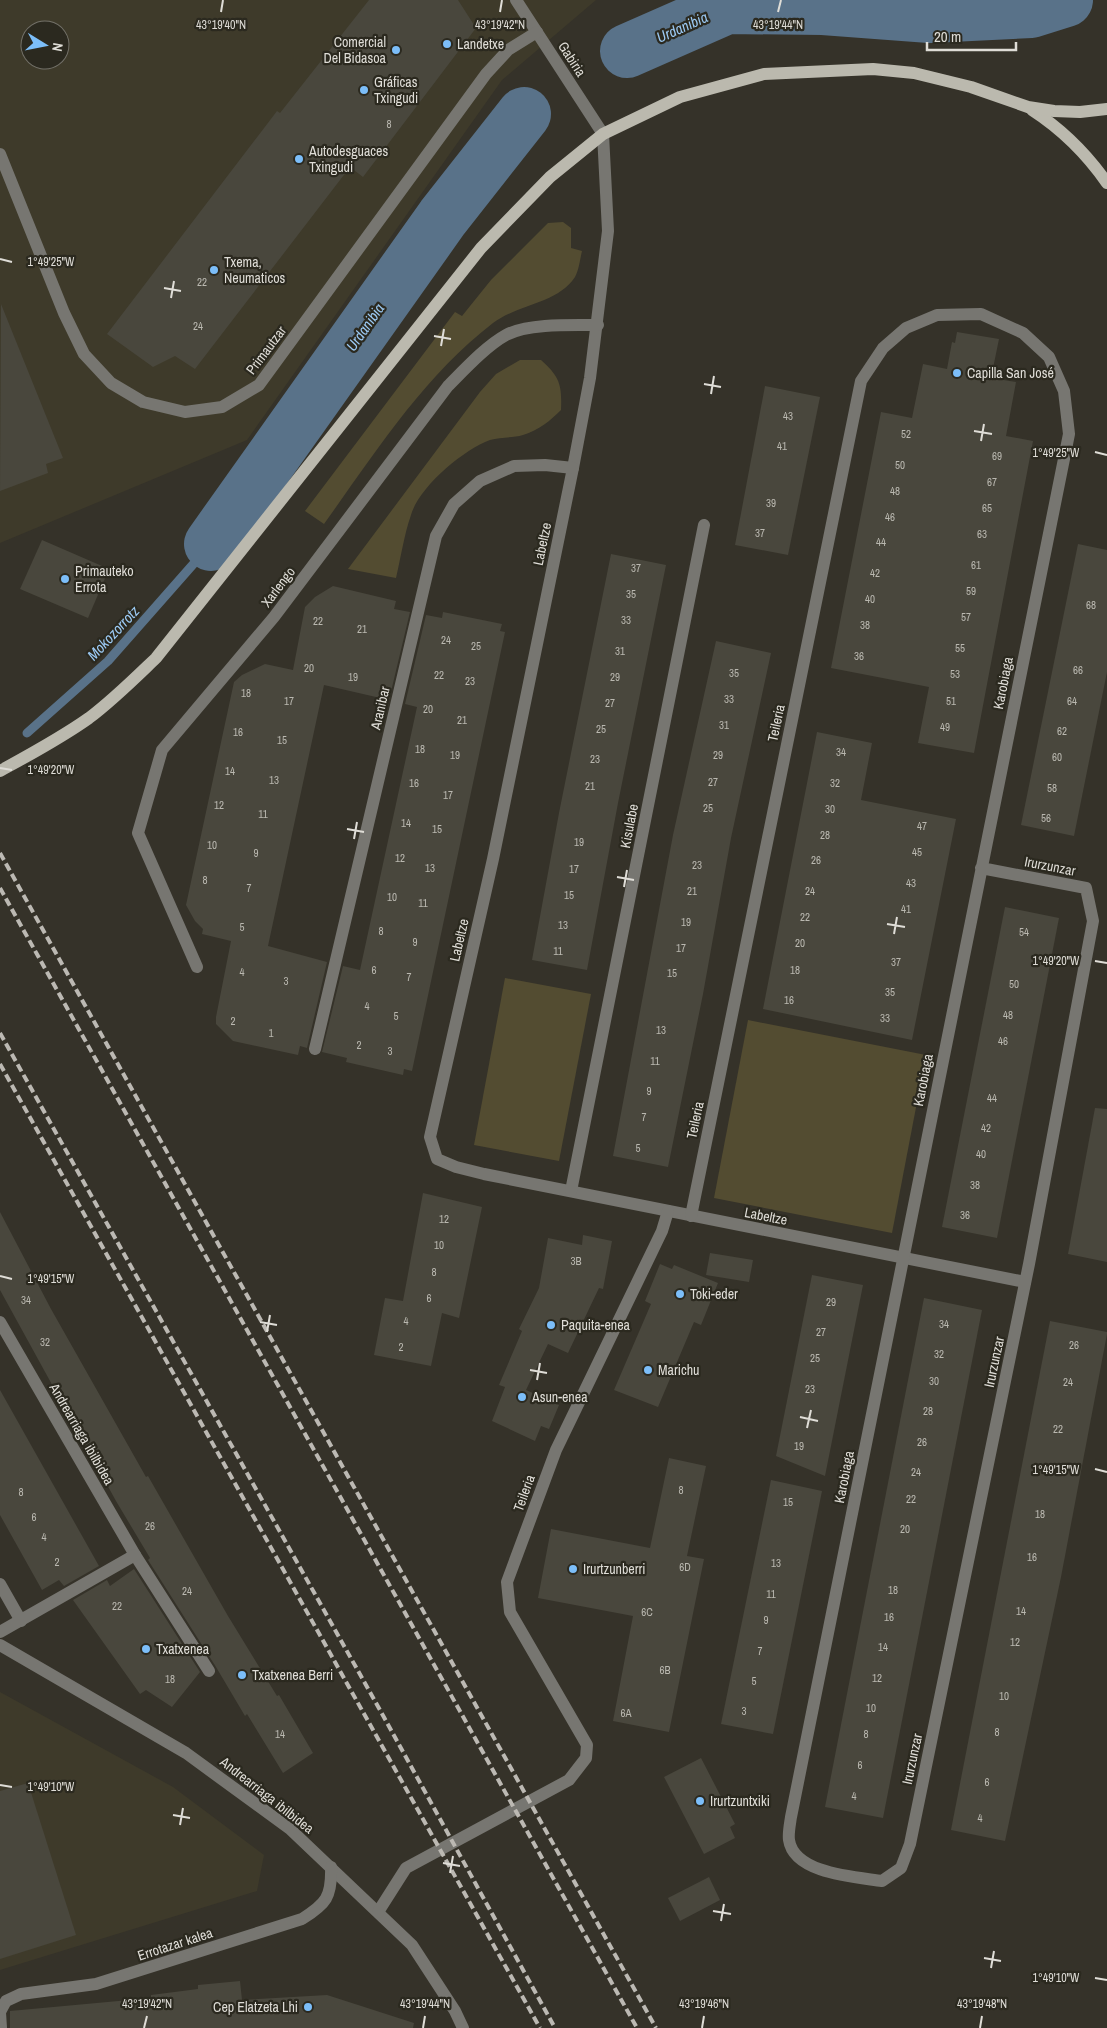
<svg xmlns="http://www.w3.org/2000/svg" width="1107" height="2028" font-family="'Archivo Narrow',sans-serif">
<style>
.built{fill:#3e3a2a;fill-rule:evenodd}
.green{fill:#534c31}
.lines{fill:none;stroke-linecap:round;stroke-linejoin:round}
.stream{stroke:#597289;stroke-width:9}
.river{stroke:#597289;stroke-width:54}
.building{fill:#49473d}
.minor{stroke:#777671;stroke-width:12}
.major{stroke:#bbb9ae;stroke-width:12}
.rail{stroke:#bcb9b3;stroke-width:4;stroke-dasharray:8 4;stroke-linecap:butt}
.ticks{fill:none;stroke:#dfddd7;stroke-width:2}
.poi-dot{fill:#7cbef9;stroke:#2b291f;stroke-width:2}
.labels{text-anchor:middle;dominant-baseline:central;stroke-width:4.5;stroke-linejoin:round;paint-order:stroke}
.number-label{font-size:11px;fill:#bab8b0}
.poi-label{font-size:14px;fill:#dfddd7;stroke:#2b291f;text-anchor:start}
.street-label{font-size:14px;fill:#dfddd7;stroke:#2b291f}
.water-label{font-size:15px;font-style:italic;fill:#9ccaf4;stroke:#2b291f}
.ticks-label{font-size:12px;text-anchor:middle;fill:#dfddd7;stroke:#2b291f;stroke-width:4.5;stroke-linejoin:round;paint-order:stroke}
</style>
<rect width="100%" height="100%" fill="#353229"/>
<!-- built -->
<g class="built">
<path d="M0 0H596L502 80 247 440 0 543ZM30 30H60V60H30Z"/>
<polygon points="0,1692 173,1787 264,1855 257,1891 0,1970"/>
</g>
<!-- green -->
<g class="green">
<path d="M563 222 571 228V248L582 251C580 259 579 270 575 277 557 304 518 304 493 323 423 377 375 453 324 524L305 511 455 312 462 316 491 280 548 223Z"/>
<path d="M520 360H541C560 377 562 385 561 410 550 421 539 430 523 435 513 438 500 437 490 440 463 450 419 487 411 515 404 535 401 557 396 578L348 569 480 392 496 374Z"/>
<polygon points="505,978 591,994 559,1161 474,1145"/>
<polygon points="748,1020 926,1055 892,1233 714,1198"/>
</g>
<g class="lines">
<!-- stream -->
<polyline class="stream" points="27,733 108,661 211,544"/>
<!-- river -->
<g class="river">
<polyline points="627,51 727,7 823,8 930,16 1031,11 1066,0"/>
<polyline points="211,544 443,217 524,114"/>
</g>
</g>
<!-- building -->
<g class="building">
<polygon points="369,0 458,0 476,28 363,177 350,167 195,369 175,356 153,367 107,334 277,111 280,113"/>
<polygon points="1,304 63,458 46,464 48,473 0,491"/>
<polygon points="957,332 999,339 991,378 1016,382 1006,436 1033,441 974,753 918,743 929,687 831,668 881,412 912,418 923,364 947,369 952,342 955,343"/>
<polygon points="765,386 820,397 788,555 735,545"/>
<polygon points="42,540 109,569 88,618 20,589"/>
<polygon points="1078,544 1107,550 1107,672 1074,836 1021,825"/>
<polygon points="611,554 666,565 618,803 587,970 532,960 559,813"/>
<polygon points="333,586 396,601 394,609 410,612 389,700 324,685 268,946 327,962 307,1048 300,1046 298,1055 233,1041 216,1024 216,1017 231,941 202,934 203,929 195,921 186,905 234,682 242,675 265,664 293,670 305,607 315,597"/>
<polygon points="443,612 502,624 500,631 505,632 412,1071 404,1069 403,1075 346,1062 347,1058 322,1052 343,966 360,970 417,707 405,704 426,615 442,618"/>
<polygon points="716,641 771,653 731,838 703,994 668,1167 613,1156 673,835"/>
<polygon points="817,732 872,743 861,800 956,819 912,1040 763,1009"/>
<polygon points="1005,907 1059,918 997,1238 942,1227"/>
<polygon points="1095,1108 1107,1109 1107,1262 1068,1254"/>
<polygon points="423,1193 482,1207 459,1318 442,1313 431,1366 374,1355 385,1298 403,1301"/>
<polygon points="0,1212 51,1309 146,1477 148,1476 228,1616 277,1696 279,1695 313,1753 283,1773 247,1714 245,1716 216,1667 148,1560 150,1558 116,1501 0,1290"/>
<polygon points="583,1235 612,1241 603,1289 599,1288 568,1353 548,1344 526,1390 559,1405 549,1429 541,1426 535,1441 492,1421 505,1387 499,1385 522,1331 519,1329 539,1288 548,1238 582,1245"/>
<polygon points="710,1253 753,1260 749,1282 706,1275"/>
<polygon points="660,1264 672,1269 674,1265 718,1283 701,1325 694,1322 658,1407 614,1390 651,1304 645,1301"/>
<polygon points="812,1275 863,1285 825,1476 776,1456"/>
<polygon points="924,1298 982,1310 883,1818 825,1807"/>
<polygon points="1050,1321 1107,1332 1107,1334 1061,1577 1005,1841 951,1830"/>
<polygon points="0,1390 99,1566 64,1586 59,1580 42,1590 0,1515"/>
<polygon points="669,1458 706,1466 687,1556 704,1559 669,1732 613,1721 633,1616 538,1598 551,1529 650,1548"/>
<polygon points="771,1480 822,1491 773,1734 721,1724"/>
<polygon points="134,1569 200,1672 172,1707 146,1690 140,1694 73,1600 107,1580 110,1586"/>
<polygon points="701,1758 735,1824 730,1827 735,1838 704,1854 664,1777"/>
<polygon points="28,1783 76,1935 0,1959 0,1791"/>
<polygon points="709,1877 720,1900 680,1921 668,1898"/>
<polygon points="240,1981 242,2000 327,1995 414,2023 413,2028 10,2028 10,2011 151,1998 151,1995 198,1989 198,1985"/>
</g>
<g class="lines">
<!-- minor -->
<g class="minor">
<polyline points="516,0 603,134 608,231 590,378 573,468 493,859 430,1137 437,1159 456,1167 484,1174 1025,1282"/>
<polyline points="0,154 64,313 84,354 111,383 143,402 185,412 222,407 259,385 486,74 508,50 537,32"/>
<path d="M197 967 138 833 162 750 274 617 448 386C464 370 486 346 506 335 528 323 573 325 598 325"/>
<polyline points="315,1049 436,536 454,504 480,481 514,466 545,465 573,468"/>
<polyline points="571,1191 704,525"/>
<path d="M691 1216 861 381 883 348 906 328 937 315 981 314 1023 333 1049 357 1064 391 1069 434 791 1817C790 1824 788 1833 789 1840 794 1874 856 1877 882 1881L901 1868 910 1844 1029 1264 1093 921 1086 888 981 868"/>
<polyline points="0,1322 135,1555 209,1671"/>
<polyline points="0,1584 21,1621"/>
<polyline points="0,1632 135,1555"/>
<polyline points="0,1645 186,1753 290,1829 412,1945 455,2011 463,2028"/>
<polyline points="378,1912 406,1868 569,1780 586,1758 587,1745 510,1612 507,1582 556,1450 662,1231 668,1211"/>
<path d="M1 2028 0 2012 6 2001 21 1994 96 1984 302 1919C326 1904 332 1897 331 1867"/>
</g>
<!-- major -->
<g class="major">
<path d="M1032 110C1063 130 1086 153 1107 183"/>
<path d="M0 771C31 754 61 738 89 718 113 700 134 679 156 658L481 248 550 177 603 134 680 97 764 74 873 69 914 73 971 87 1028 107 1054 111 1080 112 1107 109"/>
</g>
<!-- rail -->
<g class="rail">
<polyline points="0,853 656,2028"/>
<polyline points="0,888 637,2028"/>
<polyline points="0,1033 380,1710 555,2028"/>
<polyline points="0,1064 540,2028"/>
</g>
</g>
<!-- ticks -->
<path class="ticks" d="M221 12 223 0M500 12 502 0M778 12 781 0M0 259 12 262M164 288 181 291M171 298 174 281M434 336 451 339M441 346 444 329M704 384 721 387M711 394 714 376M974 431 992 434M981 441 984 424M1095 452 1107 455M0 768 12 770M347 829 364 832M354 839 357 822M617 877 634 880M624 887 627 870M887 924 905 927M894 934 897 917M1095 961 1107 963M0 1276 12 1279M260 1322 277 1325M267 1332 270 1315M530 1370 547 1373M537 1380 540 1363M800 1417 818 1421M807 1428 811 1410M1095 1469 1107 1472M0 1785 12 1787M173 1815 190 1818M180 1825 183 1808M443 1863 460 1866M450 1873 453 1856M713 1911 731 1914M721 1921 724 1904M984 1958 1001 1961M991 1968 994 1951M1095 1978 1107 1980M144 2028 147 2016M423 2028 425 2016M702 2028 704 2016M980 2028 982 2016"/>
<!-- markers -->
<g class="poi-dot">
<circle cx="447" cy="44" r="5"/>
<circle cx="396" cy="50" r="5"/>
<circle cx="364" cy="90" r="5"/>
<circle cx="299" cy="159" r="5"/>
<circle cx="214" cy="270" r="5"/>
<circle cx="957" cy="373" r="5"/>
<circle cx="65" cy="579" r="5"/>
<circle cx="680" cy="1294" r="5"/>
<circle cx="551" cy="1325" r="5"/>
<circle cx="648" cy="1370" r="5"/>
<circle cx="522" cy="1397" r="5"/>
<circle cx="573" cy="1569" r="5"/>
<circle cx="146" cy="1649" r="5"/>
<circle cx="242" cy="1675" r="5"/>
<circle cx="700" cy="1801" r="5"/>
<circle cx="308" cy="2007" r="5"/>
</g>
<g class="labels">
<!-- number labels -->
<g class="number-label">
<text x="389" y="124">8</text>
<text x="202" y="282">22</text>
<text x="198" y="326">24</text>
<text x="788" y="416">43</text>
<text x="906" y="434">52</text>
<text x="782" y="446">41</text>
<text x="997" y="456">69</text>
<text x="900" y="465">50</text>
<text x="992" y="482">67</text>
<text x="895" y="491">48</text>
<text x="771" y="503">39</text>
<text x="987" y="508">65</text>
<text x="890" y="517">46</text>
<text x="760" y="533">37</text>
<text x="982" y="534">63</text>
<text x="881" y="542">44</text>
<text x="976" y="565">61</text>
<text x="636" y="568">37</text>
<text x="875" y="573">42</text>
<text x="971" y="591">59</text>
<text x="631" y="594">35</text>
<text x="870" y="599">40</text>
<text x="1091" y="605">68</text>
<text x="966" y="617">57</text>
<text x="626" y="620">33</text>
<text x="318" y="621">22</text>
<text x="865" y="625">38</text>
<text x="362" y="629">21</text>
<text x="446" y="640">24</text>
<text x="476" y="646">25</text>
<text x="960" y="648">55</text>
<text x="620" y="651">31</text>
<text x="859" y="656">36</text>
<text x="309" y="668">20</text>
<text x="1078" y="670">66</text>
<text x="734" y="673">35</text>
<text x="955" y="674">53</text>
<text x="439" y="675">22</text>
<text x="353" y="677">19</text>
<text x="615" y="677">29</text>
<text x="470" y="681">23</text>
<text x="246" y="693">18</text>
<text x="729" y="699">33</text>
<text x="289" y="701">17</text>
<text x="951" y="701">51</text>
<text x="1072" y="701">64</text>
<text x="610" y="703">27</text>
<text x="428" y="709">20</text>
<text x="462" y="720">21</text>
<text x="724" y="725">31</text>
<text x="945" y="727">49</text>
<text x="601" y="729">25</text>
<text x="1062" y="731">62</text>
<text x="238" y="732">16</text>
<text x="282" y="740">15</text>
<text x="420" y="749">18</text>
<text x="841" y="752">34</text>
<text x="455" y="755">19</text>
<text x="718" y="755">29</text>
<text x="1057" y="757">60</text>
<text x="595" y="759">23</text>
<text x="230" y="771">14</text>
<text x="274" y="780">13</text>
<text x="713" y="782">27</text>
<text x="414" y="783">16</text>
<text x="835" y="783">32</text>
<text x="590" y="786">21</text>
<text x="1052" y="788">58</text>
<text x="448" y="795">17</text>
<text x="219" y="805">12</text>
<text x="708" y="808">25</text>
<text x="830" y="809">30</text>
<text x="263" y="814">11</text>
<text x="1046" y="818">56</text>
<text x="406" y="823">14</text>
<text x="922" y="826">47</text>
<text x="437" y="829">15</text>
<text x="825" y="835">28</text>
<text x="579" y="842">19</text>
<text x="212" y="845">10</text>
<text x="917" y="852">45</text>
<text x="256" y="853">9</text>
<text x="400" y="858">12</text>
<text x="816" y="860">26</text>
<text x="697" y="865">23</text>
<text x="430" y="868">13</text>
<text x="574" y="869">17</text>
<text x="205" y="880">8</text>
<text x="911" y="883">43</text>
<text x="249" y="888">7</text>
<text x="692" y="891">21</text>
<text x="810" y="891">24</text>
<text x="569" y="895">15</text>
<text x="392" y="897">10</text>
<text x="423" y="903">11</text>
<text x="906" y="909">41</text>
<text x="805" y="917">22</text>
<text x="686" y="922">19</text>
<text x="563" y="925">13</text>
<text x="242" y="927">5</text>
<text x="381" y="931">8</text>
<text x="1024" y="932">54</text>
<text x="415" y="942">9</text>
<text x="800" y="943">20</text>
<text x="681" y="948">17</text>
<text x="558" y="951">11</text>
<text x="896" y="962">37</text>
<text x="374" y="970">6</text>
<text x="795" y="970">18</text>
<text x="242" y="972">4</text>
<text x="672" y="973">15</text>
<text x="409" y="977">7</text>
<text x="286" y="981">3</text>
<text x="1014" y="984">50</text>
<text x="890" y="992">35</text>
<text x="789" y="1000">16</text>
<text x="367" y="1006">4</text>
<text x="1008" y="1015">48</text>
<text x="396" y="1016">5</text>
<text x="885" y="1018">33</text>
<text x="233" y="1021">2</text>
<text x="661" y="1030">13</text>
<text x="271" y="1033">1</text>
<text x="1003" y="1041">46</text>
<text x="359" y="1045">2</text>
<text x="390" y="1051">3</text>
<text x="655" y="1061">11</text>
<text x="649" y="1091">9</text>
<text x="992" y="1098">44</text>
<text x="644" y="1117">7</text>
<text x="986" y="1128">42</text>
<text x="638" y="1148">5</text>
<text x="981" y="1154">40</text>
<text x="975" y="1185">38</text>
<text x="965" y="1215">36</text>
<text x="444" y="1219">12</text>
<text x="439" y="1245">10</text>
<text x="576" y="1261">3B</text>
<text x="434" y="1272">8</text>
<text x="429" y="1298">6</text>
<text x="26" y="1300">34</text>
<text x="831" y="1302">29</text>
<text x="406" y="1321">4</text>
<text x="944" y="1324">34</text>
<text x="821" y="1332">27</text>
<text x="45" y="1342">32</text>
<text x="1074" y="1345">26</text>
<text x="401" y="1347">2</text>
<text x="939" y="1354">32</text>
<text x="815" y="1358">25</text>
<text x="934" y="1381">30</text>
<text x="1068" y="1382">24</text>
<text x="810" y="1389">23</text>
<text x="928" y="1411">28</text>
<text x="1058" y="1429">22</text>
<text x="922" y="1442">26</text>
<text x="799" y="1446">19</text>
<text x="916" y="1472">24</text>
<text x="681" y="1490">8</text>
<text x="21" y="1492">8</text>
<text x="911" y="1499">22</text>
<text x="788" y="1502">15</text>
<text x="1040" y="1514">18</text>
<text x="34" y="1517">6</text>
<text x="150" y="1526">26</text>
<text x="905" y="1529">20</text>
<text x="44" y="1537">4</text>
<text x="1032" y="1557">16</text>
<text x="57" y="1562">2</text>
<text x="776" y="1563">13</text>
<text x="685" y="1567">6D</text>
<text x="893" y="1590">18</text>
<text x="187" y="1591">24</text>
<text x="771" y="1594">11</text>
<text x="117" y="1606">22</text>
<text x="1021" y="1611">14</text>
<text x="647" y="1612">6C</text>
<text x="889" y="1617">16</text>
<text x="766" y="1620">9</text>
<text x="1015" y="1642">12</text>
<text x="883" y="1647">14</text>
<text x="760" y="1651">7</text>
<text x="665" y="1670">6B</text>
<text x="877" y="1678">12</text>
<text x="170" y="1679">18</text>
<text x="754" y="1681">5</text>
<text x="1004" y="1696">10</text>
<text x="871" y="1708">10</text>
<text x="744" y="1711">3</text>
<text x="626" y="1713">6A</text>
<text x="997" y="1732">8</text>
<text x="280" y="1734">14</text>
<text x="866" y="1734">8</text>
<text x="860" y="1765">6</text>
<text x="987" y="1782">6</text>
<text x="854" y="1796">4</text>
<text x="980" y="1818">4</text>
</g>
<!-- poi labels -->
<g class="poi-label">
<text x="386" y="42" text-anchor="end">Comercial<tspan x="386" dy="16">Del Bidasoa</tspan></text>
<text x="457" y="44">Landetxe</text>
<text x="374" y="82">Gráficas<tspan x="374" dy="16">Txingudi</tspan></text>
<text x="309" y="151">Autodesguaces<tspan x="309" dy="16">Txingudi</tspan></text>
<text x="224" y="262">Txema,<tspan x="224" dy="16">Neumaticos</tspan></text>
<text x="967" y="373">Capilla San José</text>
<text x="75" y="571">Primauteko<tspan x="75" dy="16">Errota</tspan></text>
<text x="690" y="1294">Toki-eder</text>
<text x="561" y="1325">Paquita-enea</text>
<text x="658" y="1370">Marichu</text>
<text x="532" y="1397">Asun-enea</text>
<text x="583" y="1569">Irurtzunberri</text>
<text x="156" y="1649">Txatxenea</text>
<text x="252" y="1675">Txatxenea Berri</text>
<text x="710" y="1801">Irurtzuntxiki</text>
<text x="298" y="2007" text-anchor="end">Cep Elatzeta Lhi</text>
</g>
<!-- street labels -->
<g class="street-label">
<text transform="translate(572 59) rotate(57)">Gabiria</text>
<text transform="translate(266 350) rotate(-53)">Primautzar</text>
<text transform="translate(542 544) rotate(-78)">Labeltze</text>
<text transform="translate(278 587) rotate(-53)">Xarlengo</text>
<text transform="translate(1003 683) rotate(-79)">Karobiaga</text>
<text transform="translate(380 708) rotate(-77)">Aranibar</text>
<text transform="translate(776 723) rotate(-78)">Teileria</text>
<text transform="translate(629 826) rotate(-79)">Kisulabe</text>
<text transform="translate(1050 866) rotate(11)">Irurzunzar</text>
<text transform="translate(459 940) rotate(-77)">Labeltze</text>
<text transform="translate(923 1080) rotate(-79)">Karobiaga</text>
<text transform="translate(695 1120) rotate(-78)">Teileria</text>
<text transform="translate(766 1216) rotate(11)">Labeltze</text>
<text transform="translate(994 1362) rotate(-78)">Irurzunzar</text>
<text transform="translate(82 1434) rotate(60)">Andrearriaga ibilbidea</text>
<text transform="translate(844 1477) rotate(-79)">Karobiaga</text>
<text transform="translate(524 1493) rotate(-70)">Teileria</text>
<text transform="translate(912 1759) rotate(-78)">Irurzunzar</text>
<text transform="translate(267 1795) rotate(38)">Andrearriaga ibilbidea</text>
<text transform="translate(175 1944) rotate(-18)">Errotazar kalea</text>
</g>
<!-- water labels -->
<g class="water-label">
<text transform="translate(682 27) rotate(-24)">Urdanibia</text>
<text transform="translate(365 327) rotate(-55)">Urdanibia</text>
<text transform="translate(113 633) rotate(-47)">Mokozorrotz</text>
</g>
</g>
<g class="ticks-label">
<text x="221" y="29">43°19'40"N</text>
<text x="500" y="29">43°19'42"N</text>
<text x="778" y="29">43°19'44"N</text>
<text x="51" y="266">1°49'25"W</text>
<text x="1056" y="457">1°49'25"W</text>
<text x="51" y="774">1°49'20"W</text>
<text x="1056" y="965">1°49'20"W</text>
<text x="51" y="1283">1°49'15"W</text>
<text x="1056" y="1474">1°49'15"W</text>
<text x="51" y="1791">1°49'10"W</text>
<text x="1056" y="1982">1°49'10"W</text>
<text x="147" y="2008">43°19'42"N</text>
<text x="425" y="2008">43°19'44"N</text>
<text x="704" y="2008">43°19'46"N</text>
<text x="982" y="2008">43°19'48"N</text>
</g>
<!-- north arrow -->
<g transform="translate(45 45) rotate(100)"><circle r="24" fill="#2b291f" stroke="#737169"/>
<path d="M0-4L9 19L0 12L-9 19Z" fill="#7cbef9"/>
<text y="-8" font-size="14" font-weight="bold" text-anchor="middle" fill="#dfddd7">N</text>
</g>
<!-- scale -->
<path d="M927 42v8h89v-8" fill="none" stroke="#dfddd7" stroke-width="2.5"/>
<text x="934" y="42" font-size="15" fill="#dfddd7" stroke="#2b291f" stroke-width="4" paint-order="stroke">20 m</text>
</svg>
